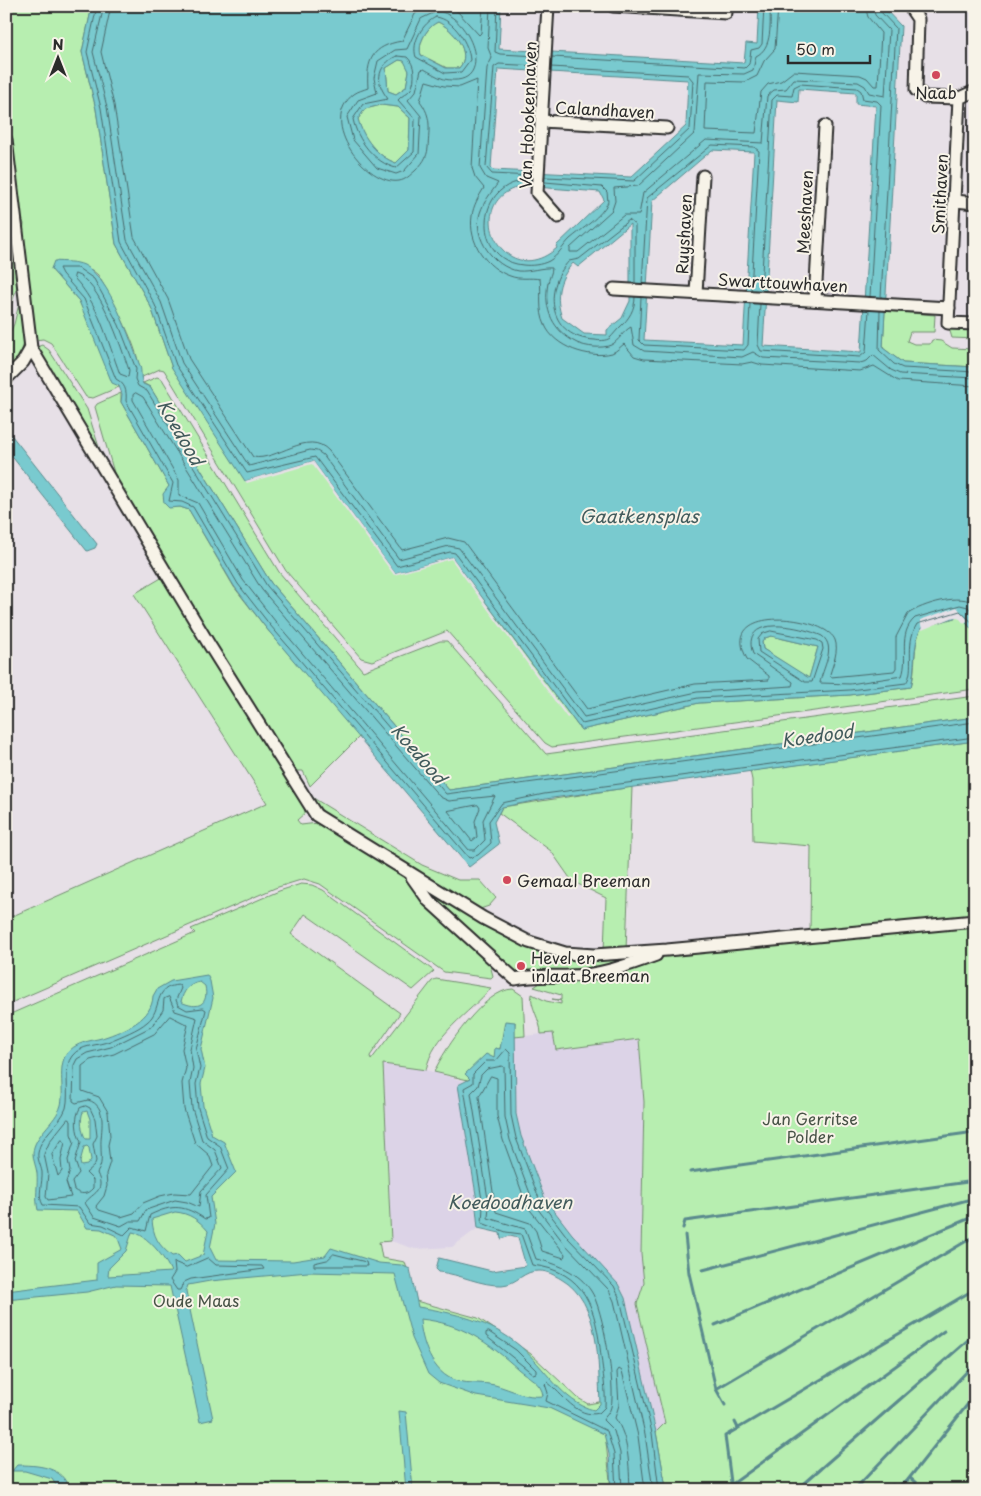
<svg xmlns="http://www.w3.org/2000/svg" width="981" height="1496" font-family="'Playpen Sans',sans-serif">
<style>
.built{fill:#dcd3e7}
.green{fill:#b7eeb0;stroke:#718c6e}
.water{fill:#79cacf;stroke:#5a8a8d;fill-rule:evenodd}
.pier{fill:#e7e0e7}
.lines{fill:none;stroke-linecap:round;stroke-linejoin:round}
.shore{stroke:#4a6b6d;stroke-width:1}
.stream{stroke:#5a8a8d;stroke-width:3}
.street-casing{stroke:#2b2b2b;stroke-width:15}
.street{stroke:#f7f3e8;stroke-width:11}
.poi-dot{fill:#d1495b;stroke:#f7f3e8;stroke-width:2}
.labels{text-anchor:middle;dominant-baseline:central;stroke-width:4;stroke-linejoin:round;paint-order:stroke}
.poi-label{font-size:16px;fill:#2b2b2b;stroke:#f7f3e8;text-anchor:start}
.street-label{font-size:16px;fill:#2b2b2b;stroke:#f7f3e8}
.park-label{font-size:16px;fill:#475246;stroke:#f7f3e8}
.water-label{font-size:18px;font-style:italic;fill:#425b5c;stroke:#f7f3e8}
</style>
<rect width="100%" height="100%" fill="#e7e0e7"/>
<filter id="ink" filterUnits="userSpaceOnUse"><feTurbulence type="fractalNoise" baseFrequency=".02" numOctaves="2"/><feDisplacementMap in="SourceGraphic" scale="10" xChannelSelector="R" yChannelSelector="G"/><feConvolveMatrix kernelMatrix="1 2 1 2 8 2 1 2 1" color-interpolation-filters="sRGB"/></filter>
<g filter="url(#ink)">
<!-- built -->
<g class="built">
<polygon points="553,1033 556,1050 639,1039 644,1102 641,1254 644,1283 637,1304 665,1423 656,1432 625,1298 618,1284 572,1234 545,1199 521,1136 516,1114 514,1037"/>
<polygon points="383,1064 426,1070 464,1081 458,1085 478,1208 476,1208 478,1228 452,1247 415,1249 391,1241"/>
</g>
<!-- green -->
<g class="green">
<path d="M6 6H92L82 52 96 109 116 244 151 307 172 368 452 557 581 730 699 703 850 695 911 687C917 667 912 647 921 628L961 616 975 633V689L552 747 545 743 447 631 372 661 361 658 286 571 164 370 160 369 140 378C142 351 112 299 98 275L92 270 55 261 51 269 79 301 119 387 93 398 86 397 51 343 43 339 35 340 22 242 24 224 19 211 6 108Z"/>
<path d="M438 22C453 29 473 53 459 68H447L421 55C417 43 428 26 438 22Z"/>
<polygon points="399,60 405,61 409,71 406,87 396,94 388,91 386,68"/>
<path d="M381 105 398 107 410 118 409 150 396 163C378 157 362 138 358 119L365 109Z"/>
<polygon points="6,198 8,198 17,287 6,321"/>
<path d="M19 304C25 339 30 346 6 375V341L14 324Z"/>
<polygon points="885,311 935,315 934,332 910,332 907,341 914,344 930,344 932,340 941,341 952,348 975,349 975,367 903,363 883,348"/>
<polygon points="949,328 975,329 975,339 952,338"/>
<polygon points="42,345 49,350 87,409 103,460 37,347"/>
<polygon points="157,377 162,379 279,572 363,671 440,641 447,641 546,754 975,696 975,717 449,790 271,583 150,387 143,383"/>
<polygon points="121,393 121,402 169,486 169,507 180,507 189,510 234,587 266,628 360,736 310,786 303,771 293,771 117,483 95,407 97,404"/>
<polygon points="163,577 304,805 305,813 297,820 301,825 318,823 403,876 421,897 489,961 493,976 491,978 444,972 320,884 304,879 275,888 6,1005 6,919 267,803 134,594"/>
<polygon points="771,636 818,647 809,679 763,649 762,642 765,638"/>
<polygon points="975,741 973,917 810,933 811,846 753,841 752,780 750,771"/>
<polygon points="632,787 626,950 604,951 606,898 572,881 551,851 499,813 502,807"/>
<polygon points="310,796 422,865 458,880 480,880 496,898 489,906 477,910 328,817"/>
<path d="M301 884 312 885 323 890 434 971 413 990 305 914 291 934 400 1013 370 1056 371 1060 432 981 436 979 491 988C469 1014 433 1034 426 1070L383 1064 391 1241 379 1242 382 1258 405 1262 416 1301 478 1318 531 1354 578 1398 588 1404 604 1401 606 1442 611 1490H6V1016L195 933 191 929 279 891Z"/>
<path d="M425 889C461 909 525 952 563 957 588 960 616 957 641 956L591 971H519L512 969 432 900Z"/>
<path d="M975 925V1490H664L665 1482 656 1432 665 1423 637 1304 644 1283 641 1254 644 1102 639 1039 556 1050 553 1033 541 1034C541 1020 529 1006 532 994L546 1001 561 1004V1001L552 999 561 1000V995L534 987 543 981 669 955Z"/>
<path d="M513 989 523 996 525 1036 514 1037 515 1022 494 1058 466 1074 470 1079 468 1080 434 1072C445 1048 485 989 513 989Z"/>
</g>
<!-- water -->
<g class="water">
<path d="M92 6H501L499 49 744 63 746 43 757 44 759 6H882L901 26 883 348 903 363 975 367V633L960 616 921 628C912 647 916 667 911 687L850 695 699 703 581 730 452 557 395 573 313 461 245 481 172 368 151 307 116 244 96 109 82 52ZM438 22C453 29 473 53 459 68H446L421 55C417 43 428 26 438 22ZM399 60 404 61 409 71 406 87 396 94 388 91 386 68ZM498 69 688 80 686 126 631 177 493 170 491 168ZM799 89 856 93V104L876 106 861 352 763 346 777 100 798 102ZM381 105 398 107 410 118 409 150 396 163C378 157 363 138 358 119L365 109ZM712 150 754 152 743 345 644 340 652 201ZM523 186 600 192 604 200 556 246 557 248C502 295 459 198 523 186ZM630 224V301L622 318 607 330V335L584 334 562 318C555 297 558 280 573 263L578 267ZM771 636 818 647 809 678 763 649 762 642 765 638Z"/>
<path d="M54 261C64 262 75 261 84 265 110 278 130 339 140 366 142 372 140 378 143 384L150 387 271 583 449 790 975 717V741L545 799 502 807 494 822 499 844 469 867 266 628 234 586 189 510 180 507 169 508 164 503 163 494 169 486 121 402 122 394 119 386 112 383 79 301 51 269Z"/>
<polygon points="6,433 12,436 97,544 95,548 87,551 6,449"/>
<path d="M207 975 210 981 213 998 201 1049 205 1068 201 1084 203 1106 212 1135 224 1142 236 1172 211 1197 215 1224 210 1248 216 1260 293 1261 325 1256 331 1248 379 1263 401 1265 410 1269 418 1307C455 1313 490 1321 520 1346 544 1366 563 1403 594 1410L600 1404C598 1363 601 1302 561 1279 554 1275 547 1271 540 1271 523 1270 518 1284 502 1285 481 1286 460 1274 439 1272L436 1269 439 1258 492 1271 526 1266 518 1238 510 1236 501 1239 500 1233 478 1228 476 1208 478 1207 458 1085 470 1079 465 1074 486 1054 494 1058 495 1048 500 1049 505 1021 515 1022 516 1114 521 1136 545 1199 572 1234 618 1284 625 1298 656 1432 665 1482 664 1490H611L609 1454 604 1434 549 1408 476 1396 439 1383 428 1374 412 1338 395 1274 308 1272 210 1281 188 1285 186 1291 213 1419 200 1422 170 1286 116 1285 87 1292 6 1300V1291L97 1280V1263L122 1249 117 1236 101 1229 87 1228 77 1211 38 1210C35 1197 38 1186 37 1173 36 1166 33 1160 33 1154 33 1135 56 1123 61 1105 65 1089 56 1063 69 1051 80 1040 95 1041 108 1036 127 1029 152 1019 153 996L157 989 171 981ZM200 982 205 986C209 1005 198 1010 181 1002 183 991 189 984 200 982ZM87 1111 90 1119V1139H86C81 1132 80 1119 83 1112ZM87 1146 89 1148 91 1160 87 1165 81 1166 80 1162 84 1147ZM175 1212C189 1213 199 1220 208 1231L203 1255 185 1262 178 1255 172 1256C158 1245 153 1236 152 1219ZM132 1232C147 1234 166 1259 171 1272L108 1276 109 1268 126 1251ZM420 1319C461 1323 488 1342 518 1369 527 1377 542 1382 543 1396 526 1398 512 1390 495 1385 483 1382 469 1384 457 1381 432 1374 421 1341 420 1319Z"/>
<polygon points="399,1411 406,1412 413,1490 406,1490"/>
<path d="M17 1465C37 1465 64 1466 69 1490H59L52 1479 25 1471H12Z"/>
</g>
<!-- pier -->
<g class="pier">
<polygon points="313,461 395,573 452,557 569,717 567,718 451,559 394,575 312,464 247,483 245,481"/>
<polygon points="957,607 968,620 964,624 973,635 960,619 954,617 922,630 920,620"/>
</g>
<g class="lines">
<!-- shore -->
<g class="shore">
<path d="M97 6 87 52 101 108 121 242 155 305 176 365 247 473 315 457 397 566 450 552 455 553 582 724 698 698 850 690 906 683C916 669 904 645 917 624L960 611 975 625"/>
<path d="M104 6 93 52 107 107 127 240 161 302 182 363 249 466 310 450 317 451 323 455 399 559 449 546 459 548 584 717 697 692 792 686 793 682 753 654C739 612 803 627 822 636 837 647 822 669 820 683L850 684 902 676C909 657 897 634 915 618L960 605 968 607 975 615"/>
<path d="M111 6 101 52 114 105 134 237 168 299 189 359 253 457C276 462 308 428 329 451L402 550 448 538 464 542 587 709 695 684 769 680V676L747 659C717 602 826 616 835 640 839 650 833 664 830 674L831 677 894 671 896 668V637L908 614C922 604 962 592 975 604"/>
<path d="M427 6 415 14 402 41C372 46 366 60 368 88 363 90 358 91 354 94 316 122 368 186 399 181 406 180 410 175 415 171 422 164 427 158 428 148 429 128 432 117 420 101L426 81 444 86 460 87 477 80 472 168 475 177 484 188C479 196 473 206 472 216 468 242 486 268 510 276 520 280 530 277 540 279 542 294 538 310 545 325 554 347 589 359 612 353 617 351 620 347 624 344L634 356 644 359 742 364 752 362 762 365 860 371 874 366 898 381 975 386"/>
<polyline points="448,6 458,12 479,35 481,33 483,6"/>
<path d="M490 6 488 48 492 58 487 68 480 168 486 178 498 183C491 193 484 201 480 213 472 238 494 267 518 271 530 272 542 267 552 268 552 273 549 278 548 283 543 310 553 331 577 343 586 347 602 349 611 345 619 341 623 331 631 327L634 345 644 351 742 357 753 352 763 358 860 363 867 361 873 355 891 370 900 374 975 378"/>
<polyline points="497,6 495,52 500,54 538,56"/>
<path d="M770 6C770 23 773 48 756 56L753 70 744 74 699 73 695 133 638 186 614 188 615 201 612 210 570 248V252H578L624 215H639L643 193 706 140 763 143 767 96 774 90 786 89 794 79 858 82 865 86 869 93 885 96 889 30 875 15 873 6"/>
<polyline points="778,6 775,49 764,61 757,76 745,82 707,81 705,131 756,133 761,92 768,84 781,81 794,71 860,75 867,78 874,86 878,86 881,33 868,17 865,6"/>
<polyline points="879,6 880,11 896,28 881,297"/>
<path d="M438 11C473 17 497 90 444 79 437 77 430 72 424 69L421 70 416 91 408 100 421 116 419 154 404 171 396 174 377 168 353 140 347 117 358 100 377 93 374 78 378 61 395 50 407 49 421 19Z"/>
<path d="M436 17C454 19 469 44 470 60L461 72 445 73 416 57C411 42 423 23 436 17Z"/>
<path d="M397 56 407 57C415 64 416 79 411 89 408 93 401 96 398 100L415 119 414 152 396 168C375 163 357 140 353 119L363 104 388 99C387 97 385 95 384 93 374 77 382 62 397 56Z"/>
<polyline points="552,57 745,68 749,64 751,50 759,48 762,44 764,6"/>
<polyline points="531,176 492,174 486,167 494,67 499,64 538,66"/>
<polyline points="545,177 634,181 690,129 693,81 688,75 551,67"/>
<path d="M531 181C476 177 469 260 523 265 531 266 541 265 549 261 559 255 562 247 570 239 582 229 602 216 608 202L607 192 602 187 545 182"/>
<path d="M75 274C100 280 121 347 129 370L128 377 120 374C107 340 99 304 74 278Z"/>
<polyline points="642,284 647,198 712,145 754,147 759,151 751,290"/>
<polyline points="761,290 772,100 777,95 792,96 794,87 800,84 857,88 861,91 863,99 877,101 881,105 870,297"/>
<path d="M635 297C635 309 629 319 620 327 616 331 613 335 610 338 606 341 599 341 595 340 549 338 542 290 569 261L579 259 629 220 635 225V283"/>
<polyline points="641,297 639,340 644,345 744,350 748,345 750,304"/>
<polyline points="760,304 758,345 761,351 860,357 866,352 869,310"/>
<polyline points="880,311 879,350 894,364 903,368 975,372"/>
<polygon points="136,393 143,397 262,590 440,797 449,801 495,796 483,820 485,840 475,850 469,850 275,621 243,580 198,503 179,495 179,480 133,400 133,395"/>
<polygon points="771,631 817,640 822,643 823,649 812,682 805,682 759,652 758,639 762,634"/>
<path d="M975 722 446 794 267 586 147 391 138 386 135 379 136 369 119 325 94 279 78 268H59L62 274 84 299 116 379C125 384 127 390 126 401L173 483 169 501 182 502 193 507 238 584 270 625 469 858 478 855 491 843 489 821 502 803 544 794 975 737"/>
<polygon points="478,805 480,808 475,821 477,837 472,841 448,811"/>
<path d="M179 985 181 988 176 1000 178 1005 187 1010 203 1008 206 1010 196 1049 200 1068 196 1084 198 1108 207 1137 220 1146 229 1169 206 1195 209 1218 205 1219C184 1205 173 1204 150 1215L146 1231 132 1227 124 1235 103 1225 90 1223 79 1207 43 1205C37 1195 43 1183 42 1172 41 1166 37 1159 38 1153 40 1135 60 1125 66 1108 70 1093 63 1066 72 1056 81 1044 98 1046 110 1041 121 1036 138 1030 147 1022 163 1010 152 986 179 985Z"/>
<path d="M169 997 175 1011 197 1018 190 1049 193 1068 190 1083 192 1108 202 1140 215 1150 222 1168 201 1191 199 1207 187 1202 175 1200 146 1210 140 1221H130L121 1226 94 1217 85 1203C93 1192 106 1192 97 1173 103 1164 101 1158 101 1146 100 1132 109 1106 88 1100L76 1103 73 1101 74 1065 77 1059 87 1053 111 1047 151 1027 163 1010 164 999Z"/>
<polygon points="170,1016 188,1025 182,1049 186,1068 182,1083 184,1109 195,1143 209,1155 213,1166 191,1194 174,1193 160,1196 143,1203 134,1213 121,1217 99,1210 96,1206 104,1196 107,1186 106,1174 110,1162 108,1145 110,1136 108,1112 99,1097 82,1091 82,1066 90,1060 114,1054 154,1034"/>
<polygon points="491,1076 497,1078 497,1116 503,1140 527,1206 565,1254 564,1258 542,1251 536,1231 530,1223 496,1212 479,1097"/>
<path d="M86 1106 90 1108 95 1119 97 1136 93 1144 96 1161 94 1166 86 1173 93 1180V1188C87 1195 81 1195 74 1190L72 1182 79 1173 75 1161 81 1142C76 1132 74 1118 80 1108Z"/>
<polygon points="68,1119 71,1121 71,1134 74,1142 68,1160 70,1171 66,1182 71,1197 48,1200 46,1197 48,1173 44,1154 50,1141"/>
<polygon points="62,1140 65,1142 61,1160 62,1171 58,1176 52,1155"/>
<polygon points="334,1254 366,1262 367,1266 314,1266 314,1263 327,1260"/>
<polygon points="208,1258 216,1265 262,1266 264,1269 191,1279 184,1282 180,1290 177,1290 170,1280 175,1272 174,1262 186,1267"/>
<polygon points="489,1332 516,1350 536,1370 536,1373 533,1374 486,1336 486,1333"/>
<path d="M616 1490 614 1454 607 1431 546 1401 548 1393 545 1384 547 1382C562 1393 577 1419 599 1413L605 1407C606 1391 603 1373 601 1356 596 1309 586 1271 532 1265L521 1234 506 1232 482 1223 483 1206 464 1088 473 1083V1074L486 1061H496L506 1049 510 1053 511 1115 516 1138 540 1201 568 1238 614 1286 620 1299 652 1433 659 1490"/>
<path d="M622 1490 620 1453 614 1431 603 1420C605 1416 610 1413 611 1407 616 1386 603 1308 591 1291 579 1272 556 1263 536 1259L525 1229 488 1218 489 1205 471 1093 478 1086 481 1075 487 1069 502 1066 504 1067 505 1117 510 1140 534 1204 563 1242 609 1290 614 1301 645 1434 653 1490"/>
<path d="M630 1490C629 1466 629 1437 615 1418L619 1405 617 1372 619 1369 622 1371 638 1436 645 1490"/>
</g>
<!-- stream -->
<g class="stream">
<polyline points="690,1172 975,1132"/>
<polyline points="683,1228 685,1221 975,1181"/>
<polyline points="685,1235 689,1273 716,1389 975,1236"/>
<polyline points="703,1270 975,1198"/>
<polyline points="715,1325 975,1216"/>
<polyline points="716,1389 725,1405"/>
<polyline points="735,1422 738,1428"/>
<polyline points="910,1478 916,1483"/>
<polyline points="901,1484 907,1481 975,1395"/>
<polyline points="731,1485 944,1331"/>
<polyline points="732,1490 725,1436 975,1289"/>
<polyline points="796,1490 975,1334"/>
<polyline points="854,1490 975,1363"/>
<polyline points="874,1490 893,1485"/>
</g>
<!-- street casing -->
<g class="street-casing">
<g id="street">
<polyline points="548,6 537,193 558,217"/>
<polyline points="613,6 726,13"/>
<polyline points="909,6 918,19 916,90 925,97 959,98"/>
<polyline points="975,91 959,98 948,323 975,324"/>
<polyline points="541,121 667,128"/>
<polyline points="6,140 31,348 210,646 316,815 483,918 529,942 565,953 594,955 667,950 975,921"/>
<polyline points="955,201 975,203"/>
<polyline points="614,289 949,308"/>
<polyline points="696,293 703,176"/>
<polyline points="815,300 825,126"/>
<polyline points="6,379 23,362 31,348"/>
<path d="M412 877 429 901 515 979C534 975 551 977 569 976 598 976 629 965 656 955"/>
</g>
</g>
<!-- street -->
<use href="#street" class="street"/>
</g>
</g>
<!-- markers -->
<g class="poi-dot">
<circle cx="936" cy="75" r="5"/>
<circle cx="507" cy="880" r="5"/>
<circle cx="521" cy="966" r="5"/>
</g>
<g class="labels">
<!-- poi labels -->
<g class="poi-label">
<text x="936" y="92" text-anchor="middle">Naab</text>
<text x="517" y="880">Gemaal Breeman</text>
<text x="531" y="957">Hevel en<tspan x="531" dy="18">inlaat Breeman</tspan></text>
</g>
<!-- street labels -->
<g class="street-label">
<text transform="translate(605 109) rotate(3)">Calandhaven</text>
<text transform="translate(527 115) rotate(-88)">Van Hobokenhaven</text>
<text transform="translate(939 194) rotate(-87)">Smithaven</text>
<text transform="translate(804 212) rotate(-87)">Meeshaven</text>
<text transform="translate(683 234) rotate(-87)">Ruyshaven</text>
<text transform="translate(783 282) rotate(3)">Swarttouwhaven</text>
</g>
<!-- park labels -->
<g class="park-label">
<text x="810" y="1118">Jan Gerritse<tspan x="810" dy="18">Polder</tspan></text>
<text x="196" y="1300">Oude Maas</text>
</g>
<!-- water labels -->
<g class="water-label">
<text transform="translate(181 432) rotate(60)">Koedood</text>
<text x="639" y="515">Gaatkensplas</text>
<text transform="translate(817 735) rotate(-8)">Koedood</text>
<text transform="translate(419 753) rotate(49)">Koedood</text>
<text x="510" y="1201">Koedoodhaven</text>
</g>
</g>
<!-- margin -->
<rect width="981" height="1496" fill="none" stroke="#f7f3e8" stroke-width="25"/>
<rect x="12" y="12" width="956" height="1471" fill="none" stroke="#2b2b2b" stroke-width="2" filter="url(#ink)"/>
<!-- north arrow -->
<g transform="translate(58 58)" stroke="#f7f3e8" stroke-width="4" paint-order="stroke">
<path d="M0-4L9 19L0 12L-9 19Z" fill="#2b2b2b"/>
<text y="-8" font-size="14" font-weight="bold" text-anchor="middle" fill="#2b2b2b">N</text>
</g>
<!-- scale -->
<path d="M788 55v8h82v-8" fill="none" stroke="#2b2b2b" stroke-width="2.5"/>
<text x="796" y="55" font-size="15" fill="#2b2b2b" stroke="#f7f3e8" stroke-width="4" paint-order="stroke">50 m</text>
</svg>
